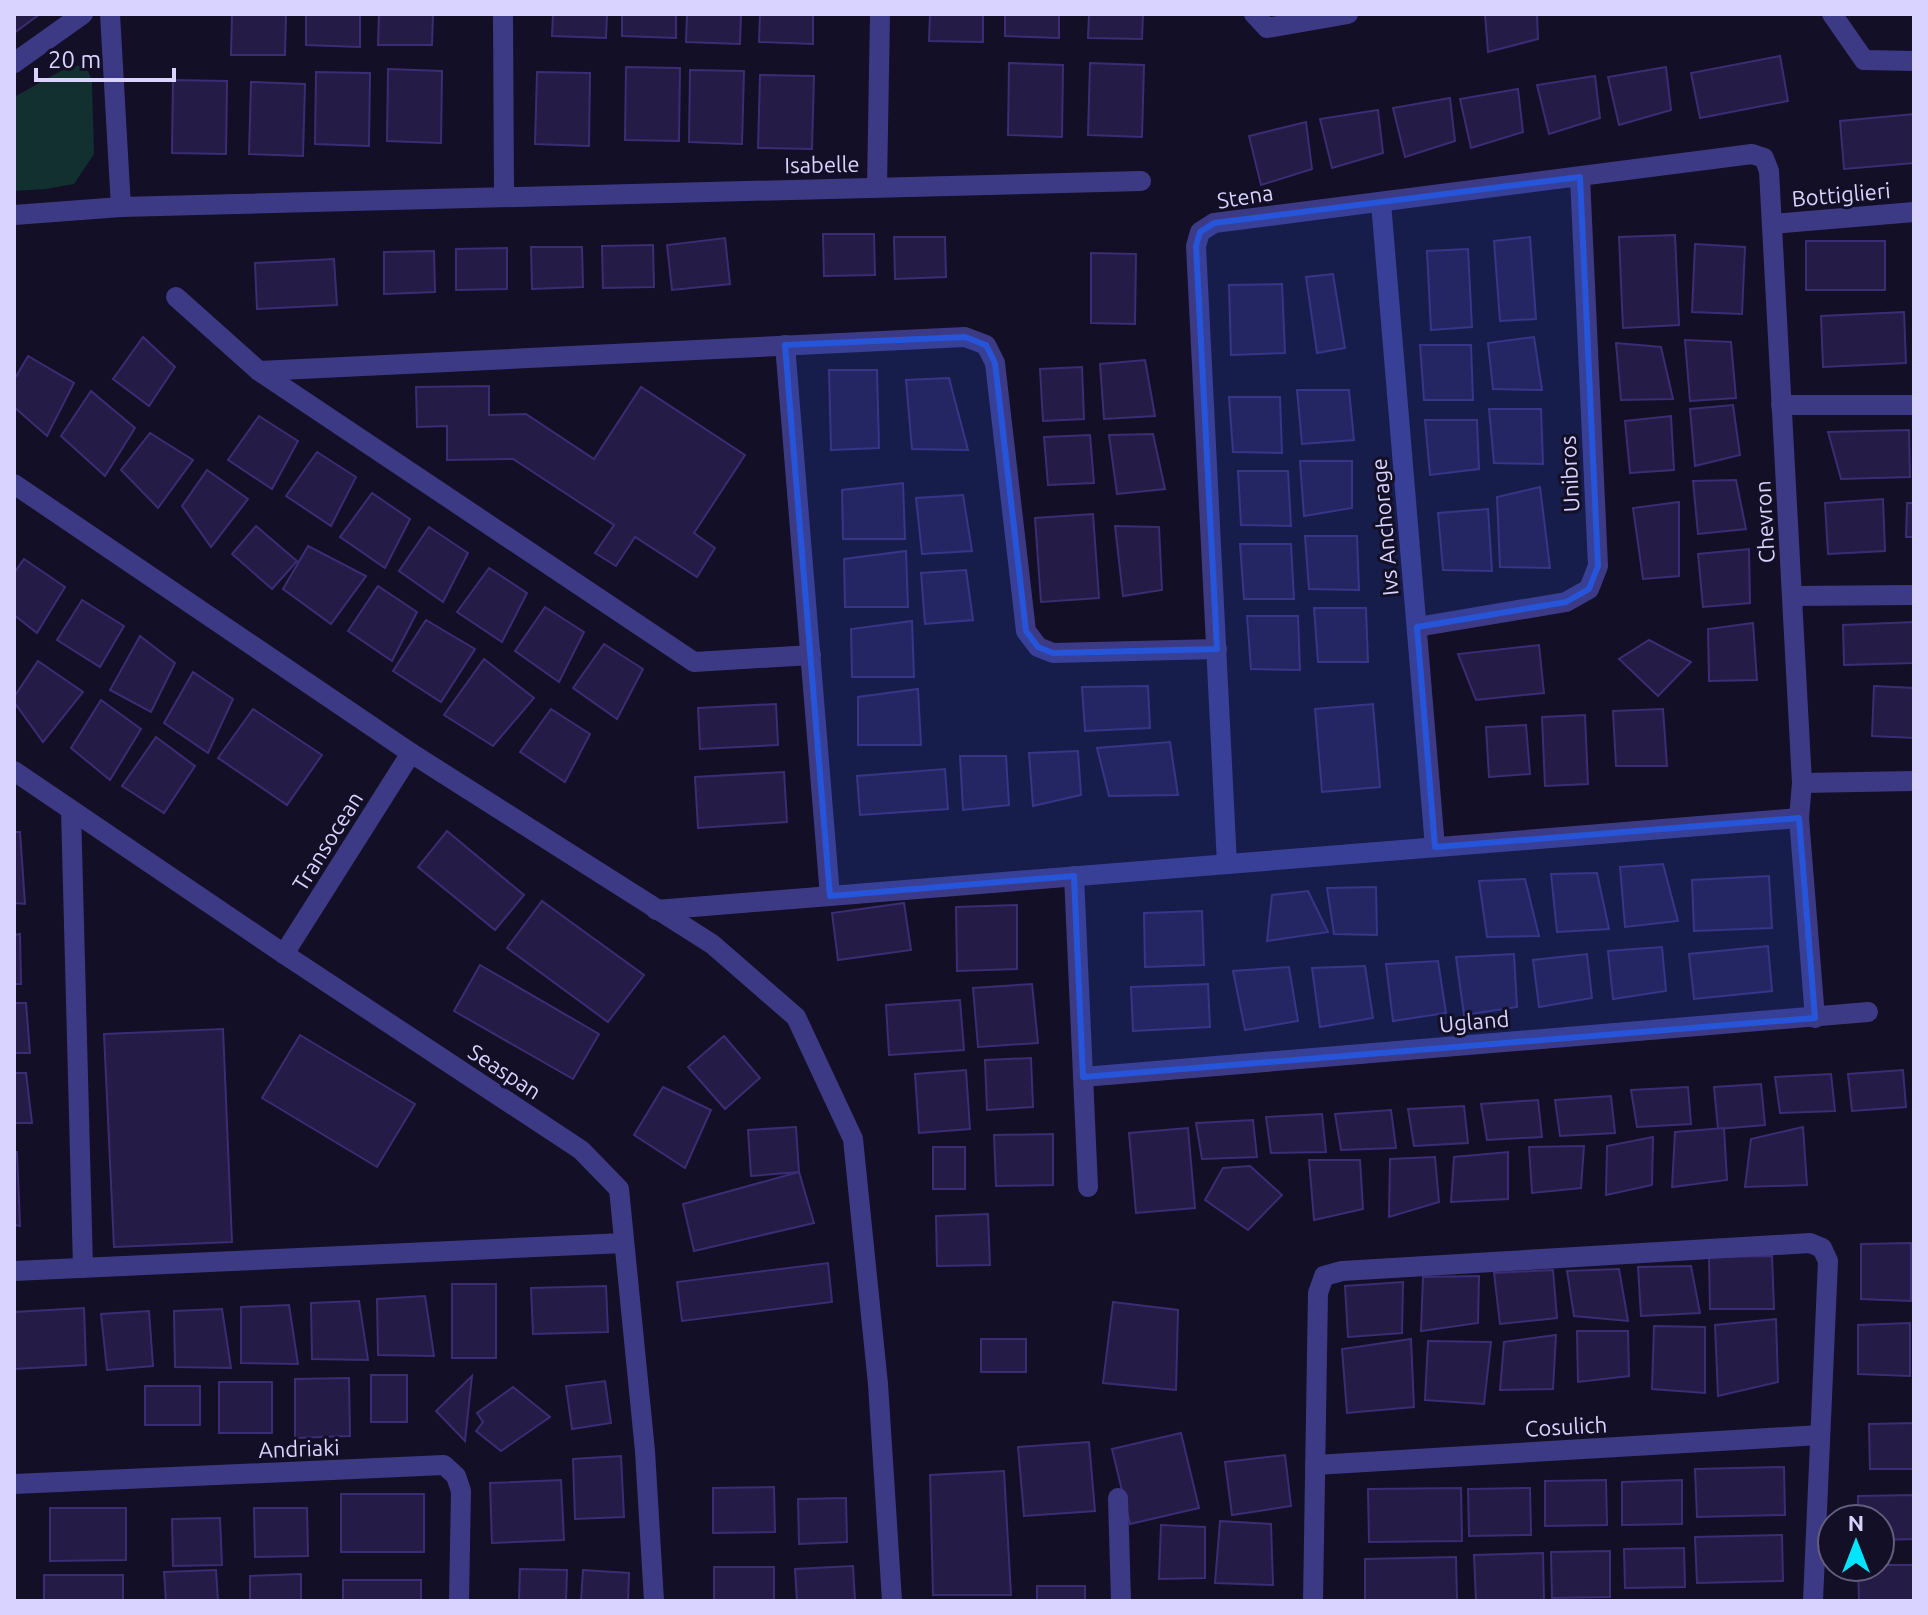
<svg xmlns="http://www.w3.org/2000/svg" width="1928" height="1615" font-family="Ubuntu,sans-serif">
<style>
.green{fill:#12302f}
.building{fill:#241b47;stroke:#3b2d73;stroke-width:2}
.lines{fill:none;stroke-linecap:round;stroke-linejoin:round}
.minor{stroke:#3d3a85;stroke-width:20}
.marked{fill:#2655da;fill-opacity:0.2;stroke:#2655da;stroke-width:6;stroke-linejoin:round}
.labels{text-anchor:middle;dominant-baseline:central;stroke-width:6;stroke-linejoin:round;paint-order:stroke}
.street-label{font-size:22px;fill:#d9d4ff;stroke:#130f26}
</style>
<rect width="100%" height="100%" fill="#130f26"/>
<!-- green -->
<polygon class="green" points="86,65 92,82 94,154 74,184 46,189 14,191 14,97 68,67"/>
<!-- building -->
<g class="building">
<polygon points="14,14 40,14 14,33"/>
<polygon points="232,14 286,14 285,55 231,55"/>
<polygon points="306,14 360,14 360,47 306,45"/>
<polygon points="379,14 433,14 432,45 378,45"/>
<polygon points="553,14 607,14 606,38 552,36"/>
<polygon points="622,14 676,14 676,38 622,36"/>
<polygon points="687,14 741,14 740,44 686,42"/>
<polygon points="760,14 813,14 813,44 759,42"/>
<polygon points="930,14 983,14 983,42 929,41"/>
<polygon points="1005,14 1059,14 1059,38 1005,36"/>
<polygon points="1089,14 1143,14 1142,39 1088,38"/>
<polygon points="1485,14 1537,14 1538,39 1488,52"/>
<polygon points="1780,56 1788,101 1700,118 1691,73"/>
<polygon points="1009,63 1063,65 1062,137 1008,135"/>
<polygon points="1090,63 1144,65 1142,137 1088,135"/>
<polygon points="626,67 680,68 679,141 625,140"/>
<polygon points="1666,67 1671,110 1619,125 1608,77"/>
<polygon points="388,69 442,71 441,143 387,141"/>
<polygon points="690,70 744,71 742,144 689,142"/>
<polygon points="316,72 370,73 369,146 315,144"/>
<polygon points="537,72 590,73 589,146 535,144"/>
<polygon points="760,75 814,76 812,149 758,148"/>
<polygon points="1595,76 1600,118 1549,134 1537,85"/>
<polygon points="173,80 227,81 226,154 172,153"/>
<polygon points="251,82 305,84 303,156 249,154"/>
<polygon points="1518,89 1523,132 1471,148 1460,99"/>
<polygon points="1450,98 1455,141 1405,157 1393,108"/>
<polygon points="1378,110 1383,153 1332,168 1320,119"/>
<polygon points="1914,114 1914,163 1844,169 1840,121"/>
<polygon points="1306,122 1312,169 1261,185 1249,136"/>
<polygon points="823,234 874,234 875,275 824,276"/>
<polygon points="1675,235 1679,325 1623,328 1619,237"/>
<polygon points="894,237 945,237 946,277 895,279"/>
<polygon points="1530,237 1536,319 1500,321 1494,241"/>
<polygon points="725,238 730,284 672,290 667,245"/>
<rect x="1806" y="241" width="79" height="49"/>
<polygon points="1695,244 1745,247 1742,314 1692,312"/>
<polygon points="653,245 654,287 603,288 602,246"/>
<polygon points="531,247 582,247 583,287 532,289"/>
<polygon points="507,248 507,289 456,290 456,249"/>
<polygon points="1468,249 1472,327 1431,330 1427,251"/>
<polygon points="434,251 435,292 384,294 384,252"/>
<polygon points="1091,253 1136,254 1135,324 1091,323"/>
<polygon points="334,259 337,305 257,309 255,263"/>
<polygon points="1333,274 1345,348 1317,353 1306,277"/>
<polygon points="1282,284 1285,353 1231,355 1229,285"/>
<polygon points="1904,312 1906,363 1823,367 1821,316"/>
<polygon points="143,337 175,367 149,406 113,379"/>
<polygon points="1534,337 1542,390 1493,389 1488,343"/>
<polygon points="1685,340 1731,342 1736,398 1690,401"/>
<polygon points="1616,343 1661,347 1673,399 1621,400"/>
<polygon points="1420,345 1471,345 1473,400 1424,400"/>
<polygon points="28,356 74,383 47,436 14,407 14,380"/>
<polygon points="1145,360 1155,416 1104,419 1100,364"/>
<polygon points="1082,367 1084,419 1043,421 1040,369"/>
<polygon points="829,370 877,370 879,448 831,450"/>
<polygon points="949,378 968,450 912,449 906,380"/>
<polygon points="489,386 489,415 526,414 594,459 641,387 745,455 694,533 715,548 697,577 635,537 616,566 595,553 614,525 513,459 447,460 447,426 417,427 416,387"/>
<polygon points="1297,390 1349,390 1354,440 1302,444"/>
<polygon points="91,391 135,428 105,476 61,436"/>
<polygon points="1229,397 1280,397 1282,453 1233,452"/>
<polygon points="1733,405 1740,455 1695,466 1690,409"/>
<polygon points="1489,409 1541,409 1543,464 1494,463"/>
<polygon points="259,416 298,441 272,489 228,460"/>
<polygon points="1671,416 1674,470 1630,473 1625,421"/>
<polygon points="1425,420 1477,420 1479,469 1430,475"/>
<polygon points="1909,430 1910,477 1841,479 1828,432"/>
<polygon points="150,433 193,460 158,508 121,470"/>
<polygon points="1153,434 1165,489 1117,494 1109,435"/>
<polygon points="1090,435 1094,483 1048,485 1044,437"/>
<polygon points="317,452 356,477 331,526 286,496"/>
<polygon points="1300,461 1352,461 1352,508 1304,516"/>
<polygon points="207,470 248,499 211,547 182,506"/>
<polygon points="1238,471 1288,471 1291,526 1241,525"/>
<polygon points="1736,480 1746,529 1698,534 1693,481"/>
<polygon points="903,483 905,539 843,539 842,490"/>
<polygon points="1540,487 1550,568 1500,567 1497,497"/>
<polygon points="372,493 410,519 385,568 340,537"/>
<polygon points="963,495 972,551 922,554 916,498"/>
<polygon points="1883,499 1885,551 1828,554 1825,503"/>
<polygon points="1679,502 1679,576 1643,579 1633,508"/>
<polygon points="1907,503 1914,503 1914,537 1906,537"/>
<polygon points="1488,509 1492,571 1443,570 1438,513"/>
<polygon points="1093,514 1099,598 1041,602 1035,518"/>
<polygon points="256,526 297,561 272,589 232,554"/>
<polygon points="1115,526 1159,527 1162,590 1123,596"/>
<polygon points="429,527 468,553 443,602 399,571"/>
<polygon points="1305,536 1357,536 1359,590 1309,589"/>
<polygon points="1240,544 1291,544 1294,599 1244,599"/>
<polygon points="308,546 366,576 331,624 283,589"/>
<polygon points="1749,549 1750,603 1703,607 1698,554"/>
<polygon points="906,551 908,607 845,607 844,559"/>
<polygon points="24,559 65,587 37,633 14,615 14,573"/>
<polygon points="489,568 527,593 502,642 457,612"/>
<polygon points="966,570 973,620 925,624 921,573"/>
<polygon points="378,586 417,612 392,661 348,631"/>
<polygon points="82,600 124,626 100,667 57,640"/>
<polygon points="545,607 584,632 559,682 515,651"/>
<polygon points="1314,608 1366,608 1368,662 1318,662"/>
<polygon points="1247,616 1298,616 1300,670 1251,669"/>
<polygon points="426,620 475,649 441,702 393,671"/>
<polygon points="912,621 914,677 852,677 851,629"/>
<polygon points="1914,622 1914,663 1844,665 1843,625"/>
<polygon points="1753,623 1757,680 1709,681 1708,629"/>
<polygon points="140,636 175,663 151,712 110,690"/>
<polygon points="1649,640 1691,662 1658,696 1619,659"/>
<polygon points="604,644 643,669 617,719 573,688"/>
<polygon points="1539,645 1544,693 1476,700 1458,654"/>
<polygon points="484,659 534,698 493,746 444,715"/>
<polygon points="38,661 83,692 43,742 14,702 14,697"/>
<polygon points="193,672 233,699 208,753 164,723"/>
<polygon points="1148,686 1150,728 1085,731 1082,687"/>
<polygon points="1874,686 1914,688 1914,738 1872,736"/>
<polygon points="918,689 921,745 858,745 858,697"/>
<polygon points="101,700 141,729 110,780 71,748"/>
<polygon points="776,704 778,745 700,749 698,708"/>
<polygon points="1373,704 1380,787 1322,792 1315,709"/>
<polygon points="253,709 322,755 287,805 218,758"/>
<polygon points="551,709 590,734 565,782 520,752"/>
<polygon points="1663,709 1667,766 1616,766 1613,711"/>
<polygon points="1585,715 1588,784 1545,786 1542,717"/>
<polygon points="1526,725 1530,774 1489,777 1486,727"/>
<polygon points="156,737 195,766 164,813 122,786"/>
<polygon points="1170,742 1178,795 1109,796 1097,748"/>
<polygon points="1078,751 1081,795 1033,806 1029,753"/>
<polygon points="960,756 1006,756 1009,805 963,810"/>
<polygon points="945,769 948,809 860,815 857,776"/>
<polygon points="784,772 787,822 698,828 695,777"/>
<polygon points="447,831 524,895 495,930 418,867"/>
<polygon points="14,832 20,832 25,904 14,903"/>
<polygon points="1663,864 1678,921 1625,927 1620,867"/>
<polygon points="1597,873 1609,929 1557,932 1551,874"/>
<polygon points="1769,876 1772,928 1694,931 1692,880"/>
<polygon points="1525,879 1539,936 1487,937 1479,881"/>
<polygon points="1376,887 1377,935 1334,934 1327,888"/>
<polygon points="1308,891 1328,932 1267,941 1272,895"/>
<polygon points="542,901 644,975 608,1022 507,948"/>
<polygon points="904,903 911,950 838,960 832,913"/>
<polygon points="1017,905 1017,969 957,971 956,907"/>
<polygon points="1202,911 1204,965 1145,967 1144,913"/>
<polygon points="20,934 21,984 14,984 14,935"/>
<polygon points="1768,946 1772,991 1694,999 1689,954"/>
<polygon points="1662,947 1666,991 1613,999 1608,951"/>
<polygon points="1514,954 1517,1007 1464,1015 1456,957"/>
<polygon points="1587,954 1592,998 1539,1007 1533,960"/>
<polygon points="1438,961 1446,1013 1393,1021 1386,964"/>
<polygon points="480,965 599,1034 573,1079 454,1011"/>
<polygon points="1365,966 1373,1018 1320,1027 1312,968"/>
<polygon points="1289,967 1298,1021 1245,1030 1233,971"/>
<polygon points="1032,984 1038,1043 978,1047 973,988"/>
<polygon points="1208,984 1210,1027 1133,1031 1131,987"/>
<polygon points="960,1000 964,1050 889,1055 886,1005"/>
<polygon points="14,1003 26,1003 30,1053 14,1053"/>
<polygon points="223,1029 232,1242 114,1247 104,1034"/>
<polygon points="300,1035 415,1104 377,1167 262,1098"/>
<polygon points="724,1036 760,1078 725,1109 688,1067"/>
<polygon points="1031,1058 1033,1107 987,1110 985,1060"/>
<polygon points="966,1070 970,1129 919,1133 915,1074"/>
<polygon points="1903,1070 1906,1107 1852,1111 1848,1074"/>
<polygon points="14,1073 26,1073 32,1123 14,1123"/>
<polygon points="1831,1074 1835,1111 1780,1113 1775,1077"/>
<polygon points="1761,1084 1765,1125 1718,1129 1714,1087"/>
<polygon points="663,1087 711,1110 685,1168 634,1135"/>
<polygon points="1688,1087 1691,1124 1637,1127 1631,1090"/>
<polygon points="1611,1096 1615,1133 1560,1136 1555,1100"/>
<polygon points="1538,1100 1542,1137 1487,1140 1481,1104"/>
<polygon points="1464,1106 1468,1143 1414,1146 1408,1109"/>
<polygon points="1391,1110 1396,1148 1341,1150 1335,1114"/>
<polygon points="1322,1114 1326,1152 1271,1153 1266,1117"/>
<polygon points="1253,1120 1257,1157 1202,1159 1196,1123"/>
<polygon points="796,1127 799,1172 751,1176 748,1130"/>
<polygon points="1803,1127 1807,1185 1745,1187 1751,1139"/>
<polygon points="1188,1128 1195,1208 1136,1213 1129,1133"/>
<polygon points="1724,1128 1727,1180 1672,1187 1675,1132"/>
<polygon points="1053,1134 1053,1185 996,1186 994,1135"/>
<polygon points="1653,1137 1652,1185 1606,1195 1607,1146"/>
<polygon points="1584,1146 1581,1188 1532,1193 1529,1147"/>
<rect x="933" y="1147" width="32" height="42"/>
<polygon points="14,1152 17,1152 20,1226 14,1225"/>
<polygon points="1508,1152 1508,1199 1451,1202 1454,1157"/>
<polygon points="1435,1157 1439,1202 1389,1217 1390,1159"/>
<polygon points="1309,1160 1360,1160 1363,1209 1314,1220"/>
<polygon points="1250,1166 1282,1195 1248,1230 1205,1200 1223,1168"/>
<polygon points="799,1172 814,1223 694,1251 683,1204"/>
<polygon points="988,1214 990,1265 937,1266 936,1216"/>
<polygon points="1911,1243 1911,1301 1861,1299 1861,1244"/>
<polygon points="1772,1256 1774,1309 1710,1309 1709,1257"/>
<polygon points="828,1263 832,1302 682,1321 677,1282"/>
<polygon points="1691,1266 1700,1313 1641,1316 1638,1267"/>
<polygon points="1619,1269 1628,1321 1574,1316 1567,1271"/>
<polygon points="1553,1270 1557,1318 1500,1324 1494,1273"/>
<polygon points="1479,1276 1478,1323 1421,1331 1423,1277"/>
<polygon points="1403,1282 1402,1333 1348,1337 1345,1286"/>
<rect x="452" y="1284" width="44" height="74"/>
<polygon points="606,1286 608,1332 533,1334 531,1288"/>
<polygon points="425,1296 434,1356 378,1355 377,1299"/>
<polygon points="359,1301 368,1360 312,1359 311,1303"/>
<polygon points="1113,1302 1178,1310 1176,1390 1103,1383"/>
<polygon points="289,1305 298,1364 241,1363 241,1307"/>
<polygon points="84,1308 86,1365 14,1369 14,1312"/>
<polygon points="222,1309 231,1368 175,1367 174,1311"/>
<polygon points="149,1311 153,1366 107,1370 101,1314"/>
<polygon points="1776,1319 1778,1382 1718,1396 1715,1325"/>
<polygon points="1910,1323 1910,1376 1858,1374 1858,1325"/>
<polygon points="1654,1326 1705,1327 1705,1393 1652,1389"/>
<polygon points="1577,1331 1628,1331 1629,1376 1578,1382"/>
<polygon points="1556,1335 1553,1389 1500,1390 1504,1342"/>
<rect x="981" y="1339" width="45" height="33"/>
<polygon points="1411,1339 1414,1407 1347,1413 1342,1349"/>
<polygon points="1428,1341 1491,1342 1484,1404 1425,1400"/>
<rect x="371" y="1375" width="36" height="47"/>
<polygon points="472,1376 465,1441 436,1411"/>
<polygon points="349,1378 350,1436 295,1438 295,1379"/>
<polygon points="605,1381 611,1423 572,1429 566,1386"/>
<rect x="219" y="1382" width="53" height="51"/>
<rect x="145" y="1386" width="55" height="39"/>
<polygon points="513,1387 550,1417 501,1451 476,1431 483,1422 477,1413"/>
<polygon points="1914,1423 1914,1469 1870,1469 1869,1424"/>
<polygon points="1181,1433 1199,1508 1130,1524 1112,1449"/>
<polygon points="1089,1442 1095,1511 1024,1516 1018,1447"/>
<polygon points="1285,1455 1291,1506 1232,1515 1225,1462"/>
<polygon points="621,1456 624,1517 575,1519 573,1459"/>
<polygon points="1784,1467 1785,1515 1697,1517 1695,1469"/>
<polygon points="1004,1471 1011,1595 933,1595 930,1475"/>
<polygon points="561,1480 564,1540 492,1543 490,1483"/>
<polygon points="1606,1480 1607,1525 1545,1526 1545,1481"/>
<polygon points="1682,1480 1682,1524 1622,1525 1622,1482"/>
<polygon points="774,1487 775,1532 713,1533 713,1488"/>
<polygon points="1461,1488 1462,1541 1369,1542 1368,1489"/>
<polygon points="1530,1488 1531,1535 1469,1536 1468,1489"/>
<rect x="341" y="1494" width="83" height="58"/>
<polygon points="1914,1495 1914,1539 1880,1540 1880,1519 1858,1519 1858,1496"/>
<polygon points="846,1498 847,1542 799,1544 798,1499"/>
<polygon points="50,1508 126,1508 126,1560 50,1561"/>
<polygon points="254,1508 307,1508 308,1556 255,1557"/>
<polygon points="220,1518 222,1565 173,1566 172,1519"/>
<polygon points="1220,1521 1271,1524 1273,1585 1215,1583"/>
<polygon points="1161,1525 1205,1527 1205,1578 1159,1579"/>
<polygon points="1782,1535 1783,1581 1697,1583 1695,1537"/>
<polygon points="1684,1548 1685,1587 1625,1588 1624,1549"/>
<polygon points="1610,1551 1610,1597 1552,1598 1551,1552"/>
<polygon points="1543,1553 1544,1601 1476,1601 1474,1555"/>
<polygon points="1456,1557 1457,1601 1365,1601 1365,1559"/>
<polygon points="1880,1565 1914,1565 1914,1601 1859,1601 1858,1567"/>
<polygon points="853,1566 855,1601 797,1601 795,1569"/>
<rect x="714" y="1567" width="60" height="34"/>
<polygon points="520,1569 567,1570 566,1601 519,1601"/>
<polygon points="216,1570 218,1601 166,1601 164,1572"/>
<polygon points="583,1570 629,1573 628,1601 581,1601"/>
<polygon points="301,1574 301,1601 250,1601 250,1576"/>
<rect x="44" y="1575" width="79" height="26"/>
<rect x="343" y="1580" width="78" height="21"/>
<rect x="1037" y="1586" width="48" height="15"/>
</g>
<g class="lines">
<!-- minor -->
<g class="minor">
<polyline points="110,14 121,207"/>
<polyline points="503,14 504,195"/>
<polyline points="1254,14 1267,28 1348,14"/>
<polyline points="1832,14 1864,60 1914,61"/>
<polyline points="14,63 83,14"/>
<polyline points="877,187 880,14"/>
<polyline points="1381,203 1435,847"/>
<polyline points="14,215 121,207 1141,181"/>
<polyline points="1772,224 1914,212"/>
<polyline points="176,297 259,371 694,662 811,655"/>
<polyline points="785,345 830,896"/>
<polyline points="259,371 965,337 986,345 995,363 1026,631 1038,647 1053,653 1217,649"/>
<polyline points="1781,405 1914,405"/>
<polyline points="14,484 411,753 712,944 796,1017 853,1139 878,1384 892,1601"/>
<polyline points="1792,596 1914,595"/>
<polyline points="1417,627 1566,602 1589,589 1598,566 1580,177"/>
<polyline points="14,771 284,954 581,1150 619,1189 645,1451 654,1601"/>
<polyline points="1802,783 1914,781"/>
<polyline points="71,810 83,1268"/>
<polyline points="1227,864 1196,246 1200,232 1214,223 1752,154 1764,158 1769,171 1802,783 1799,818 1815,1018"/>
<polyline points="1074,876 1088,1187"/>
<polyline points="656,910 1799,818"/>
<polyline points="284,954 411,753"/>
<polyline points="1083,1077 1868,1012"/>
<polyline points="14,1271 624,1243"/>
<polyline points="1315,1465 1820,1435"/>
<polyline points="14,1484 444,1465 456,1476 461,1491 459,1601"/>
<polyline points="1118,1498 1121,1601"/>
<polyline points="1313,1601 1318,1293 1324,1276 1342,1271 1810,1243 1822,1248 1828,1261 1813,1601"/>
</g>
</g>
<!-- marked area -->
<path class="marked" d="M1580 177 1598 566 1589 589 1566 602 1417 627 1435 847 1799 818 1815 1018 1083 1077 1074 876 830 896 785 345 965 337 986 345 995 363 1026 631 1038 647 1053 653 1217 649 1196 246 1200 232 1214 223Z"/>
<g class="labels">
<!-- street labels -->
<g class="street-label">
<text transform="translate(822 164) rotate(-1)">Isabelle</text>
<text transform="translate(1841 194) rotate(-5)">Bottiglieri</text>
<text transform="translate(1245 196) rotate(-9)">Stena</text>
<text transform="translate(1569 474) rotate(-93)">Unibros</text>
<text transform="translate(1764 522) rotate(-93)">Chevron</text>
<text transform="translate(1384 527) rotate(-95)">Ivs Anchorage</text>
<text transform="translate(327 841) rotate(-58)">Transocean</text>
<text transform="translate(1474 1021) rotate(-5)">Ugland</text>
<text transform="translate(505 1071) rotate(33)">Seaspan</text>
<text transform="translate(1566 1426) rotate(-3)">Cosulich</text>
<text transform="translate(299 1448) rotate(-2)">Andriaki</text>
</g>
</g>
<!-- border -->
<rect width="1928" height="1615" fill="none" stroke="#d9d4ff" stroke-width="32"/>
<!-- north arrow -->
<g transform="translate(1856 1543)"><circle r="38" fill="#130f26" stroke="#625e7d" stroke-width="2"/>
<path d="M0-6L14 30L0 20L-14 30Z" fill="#00e5ff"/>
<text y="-12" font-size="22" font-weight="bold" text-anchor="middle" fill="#d9d4ff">N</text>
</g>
<!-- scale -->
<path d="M36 68v12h138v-12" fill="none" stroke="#d9d4ff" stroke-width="4"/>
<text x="48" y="68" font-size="24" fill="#d9d4ff" stroke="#130f26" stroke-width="6" paint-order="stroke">20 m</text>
</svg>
